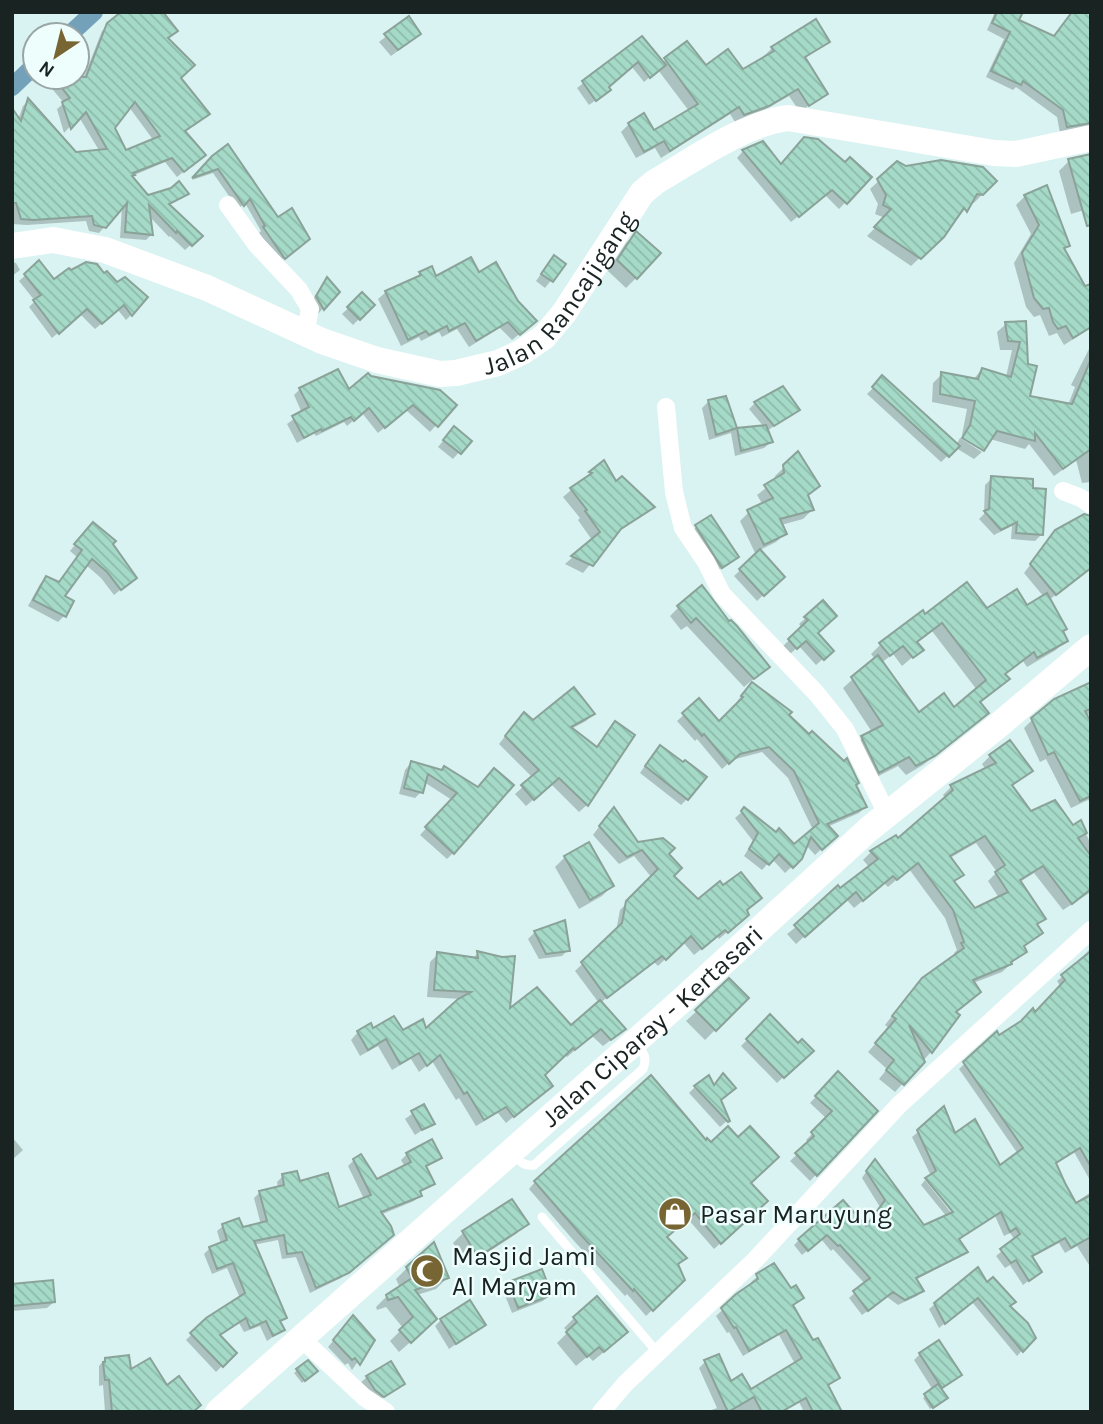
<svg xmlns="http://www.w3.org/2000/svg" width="1103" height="1424" font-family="Karla,sans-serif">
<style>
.shadow{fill:#0003;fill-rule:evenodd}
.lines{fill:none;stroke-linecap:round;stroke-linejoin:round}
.canal{stroke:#73a1b9;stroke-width:18}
.building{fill:url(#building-back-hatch);stroke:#8ba299;stroke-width:2;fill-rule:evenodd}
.lane{stroke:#fff;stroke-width:9}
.street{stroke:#fff;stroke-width:18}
.secondary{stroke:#fff;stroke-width:26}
.labels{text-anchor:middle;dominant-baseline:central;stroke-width:5;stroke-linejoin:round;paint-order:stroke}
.street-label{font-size:26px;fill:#192322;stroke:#eefefd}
.poi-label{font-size:26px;fill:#192322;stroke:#eefefd;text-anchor:start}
</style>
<defs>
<pattern id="building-back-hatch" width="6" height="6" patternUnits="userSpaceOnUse" patternTransform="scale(1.75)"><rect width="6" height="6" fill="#a4dac7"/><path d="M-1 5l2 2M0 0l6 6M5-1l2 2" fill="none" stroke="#8dbbab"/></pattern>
</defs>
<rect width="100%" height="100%" fill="#d8f3f1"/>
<!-- shadow -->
<g class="shadow">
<polygon points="995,12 1021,12 1017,21 1053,38 1072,12 1091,12 1091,123 1085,129 1060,133 1057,117 1016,87 1013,90 986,77 1004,39 987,30"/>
<polygon points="408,19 413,40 391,56 379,42"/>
<path d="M109 24 175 31 167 39 179 78 208 114 184 132 198 160 177 177 165 162 130 177 147 197 187 193 168 206 201 236 185 250 170 236 169 237 149 216 151 235 146 240 120 238 122 207 99 233 89 231 86 221 27 225 12 224V122L18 120 23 106 28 101 75 154 100 152 79 117 64 133 57 109 64 103 43 78 73 77 80 87 102 31ZM129 107 154 141 125 152 113 128Z"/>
<polygon points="642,38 662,63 687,43 706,67 743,71 766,58 764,56 772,48 828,42 804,59 825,94 800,112 789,96 759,113 735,122 730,114 661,158 655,148 636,158 621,132 629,124 643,116 653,133 689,111 658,70 644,82 632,67 607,87 603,95 589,105 577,88"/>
<polygon points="743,151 781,166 845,164 870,177 839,209 825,195 791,222 737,158"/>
<polygon points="213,157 277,220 303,243 280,262 259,233 261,231 245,203 238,209 213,173 192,180"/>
<polygon points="1069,161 1091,208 1071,214 1059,171"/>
<polygon points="898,163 906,168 995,181 974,203 970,202 958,218 956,217 943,236 911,266 867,236 885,218 875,214 878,204 870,189"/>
<polygon points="1025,196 1068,246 1064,250 1085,288 1091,293 1091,328 1064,345 1057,333 1049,336 1040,315 1034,317 1026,307 1014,263 1031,234 1016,205"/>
<polygon points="636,233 636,278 626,288 608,271 626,243"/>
<polygon points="12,262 16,263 20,270 12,276"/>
<polygon points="39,263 54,281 104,276 131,315 126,320 118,310 95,329 80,314 52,338 29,307 35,301 19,281"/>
<polygon points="548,264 564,264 545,288 536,281"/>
<polygon points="420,274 436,278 527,328 512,340 500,328 469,347 457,329 442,337 439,332 421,341 419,337 401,346 378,299 386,292 415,279"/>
<polygon points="327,279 338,292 317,315 310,303"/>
<polygon points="362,295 373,305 353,325 342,314"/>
<polygon points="1024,323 1028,397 1068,405 1075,387 1071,385 1091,345 1091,482 1082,483 1076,460 1054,476 1029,444 1025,449 990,439 983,449 962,435 967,409 932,402 933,383 942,374 973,380 982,369 1006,377 1012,350 1000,350 997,332 1006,324"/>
<polygon points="883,378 956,445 960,438 982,452 974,459 956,448 941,462 867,394"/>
<polygon points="300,389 348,392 454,405 430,432 406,410 378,433 362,413 347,426 344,422 316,436 314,433 297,443 287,424 302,413 294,395"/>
<polygon points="725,398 736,430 764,427 749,409 755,403 797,410 767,431 771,442 764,448 735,456 731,433 709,440 702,408 708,402"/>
<polygon points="448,435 469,441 453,459 438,447"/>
<polygon points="798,454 818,486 807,497 812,510 803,519 781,525 785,534 776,542 758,551 782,577 757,601 734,576 756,555 740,521 749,512 763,505 757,495 776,480 775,476"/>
<polygon points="603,462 616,484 652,507 615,534 583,573 565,564 592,540 578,520 580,518 563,497"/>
<polygon points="992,478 1031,489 1041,535 1035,541 1011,539 1012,526 994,535 979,519 984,514 985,485"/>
<polygon points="710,517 737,557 715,573 689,533"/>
<polygon points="87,530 111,544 135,578 114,595 101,578 86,565 63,597 64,616 58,622 28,606 40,584 46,578 58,584 77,557 70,551"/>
<path d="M1056 531 1091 532V570L1089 569 1049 600 1066 640 1056 650 1027 667 1023 661 1004 675 1008 679 978 704 977 722 923 765 906 775 898 766 869 781 853 748 862 738 872 732 843 688 875 659 871 654 881 644 925 616 1026 607 1044 597 1024 573ZM932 631 977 690 954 709 918 715 881 663 893 654 902 666 921 650 916 643Z"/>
<polygon points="823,602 816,633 832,651 816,665 799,646 790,654 783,646 802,628 799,624"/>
<polygon points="679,607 728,624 768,667 744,687 687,626 681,630 670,616"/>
<polygon points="1091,685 1091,714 1086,715 1091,727 1091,802 1088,800 1071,808 1046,759 1040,762 1024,728 1033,719"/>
<polygon points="746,690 786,715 854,785 865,807 859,813 827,827 835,836 815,855 806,845 801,858 785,873 772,859 762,870 744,856 753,841 735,818 745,809 794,846 813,830 788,778 762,752 732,760 722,769 697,739 695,741 677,721 699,701 719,723 738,705 736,703"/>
<polygon points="593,714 586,721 571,729 596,749 615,724 633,736 587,805 579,812 551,784 526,806 515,794 533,778 499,744 517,721 533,722"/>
<polygon points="654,753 687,799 681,805 640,773"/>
<path d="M990 756 1031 771 1011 787 1030 813 1073 827 1080 822 1091 844V892L1063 910 1034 873 1020 882 1043 919 1036 926 1041 933 1023 948 1025 951 1002 972 973 983 954 1013 958 1016 931 1052 895 1092 879 1079 887 1069 868 1052 889 1028 885 1025 914 988 956 956 954 953 957 950 945 918 909 869 888 887 884 883 854 908 846 899 796 944 787 934 870 868 863 860 871 852 895 838 897 840 946 799 943 795 951 787 986 770 982 764ZM976 843 997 872 988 881 999 898 974 911 953 883 961 875 950 858Z"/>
<polygon points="411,763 477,789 453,853 447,859 420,835 452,800 424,782 421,792 415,798 399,794 405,770"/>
<polygon points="607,816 638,843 667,854 672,876 698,902 745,911 739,922 719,939 717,936 694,955 683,942 658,966 654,962 600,1003 616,1036 603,1046 592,1036 567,1057 564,1054 543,1075 551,1086 506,1123 498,1113 476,1126 459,1098 456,1100 432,1061 419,1072 411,1059 392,1070 378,1046 360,1056 351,1040 358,1032 425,1031 461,999 427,997 430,962 438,954 472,959 478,953 508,1011 570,1028 599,1003 575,971 616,931 620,910 652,878 634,856 619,864 593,835"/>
<polygon points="565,857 612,886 602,896 579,909 555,867"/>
<polygon points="564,922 568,950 562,956 539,959 528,939 534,933"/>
<polygon points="1091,948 1091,1182 1074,1152 1055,1164 1075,1203 1091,1192 1091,1268 1077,1246 1065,1253 1059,1243 1031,1258 1040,1272 1023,1285 1010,1265 1005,1268 996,1256 1015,1240 1010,1233 1004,1236 995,1216 958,1240 966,1252 960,1257 915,1280 922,1291 917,1296 898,1305 887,1297 862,1315 849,1298 865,1284 833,1249 831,1251 821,1239 802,1255 794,1245 799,1240 865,1227 880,1207 862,1178 870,1166 924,1228 947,1217 921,1185 925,1180 957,1220 959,1218 931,1176 912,1137 918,1132 954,1135 999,1167 1018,1154 959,1069 996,1034 999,1038 1035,1015 1061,987 1057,981 1080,962 1079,960"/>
<polygon points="729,981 747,998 705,1040 686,1021"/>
<polygon points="770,1017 798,1045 811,1051 777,1083 741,1046"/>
<polygon points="838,1073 875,1111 810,1181 790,1161 809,1143 806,1140 827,1119 810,1103"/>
<polygon points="695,1087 728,1120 720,1127 689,1093"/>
<polygon points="423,1106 433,1123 415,1135 405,1119"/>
<polygon points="12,1137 23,1150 12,1160"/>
<polygon points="706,1142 748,1183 760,1208 714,1249 687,1218 665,1237 685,1258 677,1266 683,1280 646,1316 627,1294 625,1296 575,1242 529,1189 535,1182"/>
<polygon points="407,1154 439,1157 425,1168 433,1184 419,1193 420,1196 414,1201 380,1215 386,1240 341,1278 310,1293 296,1257 282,1259 278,1240 253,1245 285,1318 279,1323 283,1330 267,1341 260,1326 244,1332 239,1323 218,1336 235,1353 216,1372 186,1340 207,1319 240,1298 227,1268 212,1274 204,1254 210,1248 221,1244 217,1231 223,1226 241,1230 261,1225 254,1198 260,1192 278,1188 277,1182 283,1176 298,1183 338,1209 364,1199 348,1166 354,1160 377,1181 405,1167 401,1160"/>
<polygon points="526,1224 516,1234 468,1265 453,1243 463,1233"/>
<polygon points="407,1268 447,1278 436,1289 417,1295 424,1330 399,1352 390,1341 403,1328 386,1307 377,1310 376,1307 387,1296 400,1288 396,1279"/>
<polygon points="758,1276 801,1298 792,1306 812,1343 838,1377 827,1386 840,1412 804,1412 799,1402 783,1412 706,1412 717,1408 699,1368 705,1362 731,1384 751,1391 795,1364 779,1335 743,1356 729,1332 727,1333 716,1316 737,1296 752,1285 751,1282"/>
<polygon points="509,1284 550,1295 543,1301 512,1313 503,1290"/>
<polygon points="12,1285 54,1302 47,1308 12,1311"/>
<polygon points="987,1285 1034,1338 1017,1356 972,1302 939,1328 929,1309 935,1304"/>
<polygon points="574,1318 616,1342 593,1361 588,1356 576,1366 557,1343 568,1332 564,1328"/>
<polygon points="441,1320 484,1324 449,1349 435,1326"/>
<polygon points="347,1324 373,1340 352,1370 348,1363 345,1365 328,1347"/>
<polygon points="920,1354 960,1375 940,1390 943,1401 930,1409 923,1398 933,1390 914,1360"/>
<polygon points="105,1359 166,1388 192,1412 105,1412 103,1385 99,1386 99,1366"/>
<polygon points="307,1362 316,1371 302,1383 294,1373"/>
<polygon points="367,1377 403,1384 376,1402 360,1383"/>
</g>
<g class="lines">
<!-- canal -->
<g class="canal">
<polyline points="69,35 94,12"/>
<polyline points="12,87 35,65"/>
</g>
</g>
<!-- building -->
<g class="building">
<path d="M121 12H163L178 31 168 38 195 65 181 78 210 114 185 131 206 155 184 172 172 158 133 173 135 175 132 176 148 195 171 188 179 181 189 194 169 204 203 236 192 246 177 231 176 233 149 205 153 235 125 232 127 203 106 228 94 225 92 216 33 220 21 219 16 203H12V108L21 121 28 98 76 152 107 149 86 112 71 129 62 102 70 98 53 77H86L107 23ZM135 102 160 136 126 150 115 128Z"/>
<polygon points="997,12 1023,12 1019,20 1054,36 1072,12 1091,12 1091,123 1067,127 1063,110 1023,81 1021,85 991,71 1010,32 992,23"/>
<polygon points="409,16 421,34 398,50 384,34"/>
<polygon points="816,19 830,42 805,57 828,94 809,106 798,89 769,106 744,115 739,107 670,151 664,141 644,152 628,123 644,113 654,130 698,104 664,58 687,41 706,65 728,49 743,69 774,51 771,47"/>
<polygon points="642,36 666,65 650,78 638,62 609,87 611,90 596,101 582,81"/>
<polygon points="804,137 818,139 845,162 850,157 872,177 847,204 832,190 799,217 742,150 763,141 781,164"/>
<polygon points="228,144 278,217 292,208 310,239 285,259 263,227 265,226 250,199 244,206 218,169 192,178 212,156"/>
<polygon points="1091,154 1091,225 1087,226 1068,159"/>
<polygon points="941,160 983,167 997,181 983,195 977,194 967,212 964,208 944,237 921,259 874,227 891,209 883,205 886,195 877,179 897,161 906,166"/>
<polygon points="1047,185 1070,246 1064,248 1085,286 1091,284 1091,327 1073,338 1066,326 1058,329 1053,322 1049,308 1043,309 1034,298 1022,253 1039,225 1024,195"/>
<polygon points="636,231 661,253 637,279 617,260"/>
<polygon points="554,255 566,264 553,282 541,274"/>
<polygon points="471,257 479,272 496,262 518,301 537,321 520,335 508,322 476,341 465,323 449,331 447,326 429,335 426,331 408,340 385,291 421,275 419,272 432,266 436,276"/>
<polygon points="39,260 54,279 69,268 71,270 86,262 97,264 104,273 107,271 117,282 125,277 148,297 132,316 124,305 102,324 87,309 59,334 33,300 41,295 24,274"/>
<polygon points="327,277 340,292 324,310 316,296"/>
<polygon points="362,292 375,305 360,320 347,307"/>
<polygon points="1026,321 1028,364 1037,366 1030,396 1072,404 1091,359 1091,449 1063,469 1035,433 1035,441 997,431 984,451 962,438 970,425 975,401 940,394 941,372 978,379 982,368 1011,377 1020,342 1008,341 1005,322"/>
<polygon points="338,369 349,389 368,373 371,376 440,390 457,405 438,427 413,405 385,428 369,408 354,421 351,417 322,431 321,429 304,438 292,416 309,407 299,388"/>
<polygon points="882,375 960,446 949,457 872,387"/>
<polygon points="783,386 800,410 774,426 754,402"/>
<polygon points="726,396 737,428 716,435 708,400"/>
<polygon points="766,425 773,442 741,451 737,428"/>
<polygon points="454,426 472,441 461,454 443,440"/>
<polygon points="798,451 820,486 808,495 814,510 780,519 787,534 764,545 747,510 773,498 764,485 784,473 783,465"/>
<polygon points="604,460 616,481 622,476 655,507 621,529 593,566 571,556 600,532 585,511 587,510 570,488 592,473 589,472"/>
<polygon points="991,476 1033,479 1033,488 1046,489 1043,535 1016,533 1017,522 1001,530 984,511 989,509"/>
<polygon points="1084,514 1091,516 1091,568 1056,595 1030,564 1055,530"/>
<polygon points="711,515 739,557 722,568 695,525"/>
<polygon points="93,522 116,541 113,544 137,578 121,590 107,572 92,559 65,596 74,601 66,617 33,600 46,576 59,582 82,550 74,544"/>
<polygon points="760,549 785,577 764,596 739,569"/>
<polygon points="967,582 987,608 1017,589 1027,605 1047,593 1067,629 1063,631 1068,641 1037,658 1034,652 1005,674 1010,679 980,702 989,713 935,756 916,766 909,757 879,773 861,736 883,725 851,677 878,655 919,712 944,693 954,707 986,680 942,623 917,642 924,650 913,658 903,646 890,656 879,643 923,610 925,614"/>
<polygon points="702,585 729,621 731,620 737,626 770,667 754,679 696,618 691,623 677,606"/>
<polygon points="823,600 837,616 818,633 834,651 824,660 806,641 797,649 788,639 808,620 804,617"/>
<polygon points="752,682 792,712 789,715 809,734 812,731 844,761 847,758 859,783 856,785 867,807 827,824 838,836 822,850 811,837 802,859 793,868 779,854 769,865 749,849 758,833 741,811 744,807 776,832 779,828 794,844 819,823 794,771 769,747 740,754 729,764 704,734 702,736 682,713 699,698 719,721 743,697 741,696"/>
<polygon points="1091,682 1091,709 1085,711 1091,722 1091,796 1080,801 1054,752 1048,755 1031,718 1054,699"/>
<polygon points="574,687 595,714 571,727 597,747 615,721 635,735 588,806 559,778 534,800 521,785 539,770 505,736 524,712 533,720"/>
<path d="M1010 740 1033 771 1012 785 1031 811 1055 800 1073 825 1081 820 1087 833 1078 838 1091 856V889L1072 904 1043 866 1020 880 1046 919 1037 924 1043 933 1024 946 1027 952 1011 962 1012 964 973 980 981 992 956 1012 960 1015 932 1053 909 1025 925 1062 904 1085 886 1070 894 1060 875 1043 896 1019 892 1016 922 978 964 948 961 943 964 942 953 910 918 863 897 880 893 876 863 901 856 892 805 937 794 925 838 885 840 888 878 859 870 851 896 835 898 838 953 790 950 785 996 763 989 755ZM985 836 1005 865 995 872 1008 892 975 908 954 881 964 875 950 856Z"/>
<polygon points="660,745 683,762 685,760 707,777 688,800 645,766"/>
<polygon points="411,761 442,770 444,766 478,787 494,768 514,785 454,854 425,827 457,793 428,774 423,793 404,788"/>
<polygon points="614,807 638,842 663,838 675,848 669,854 682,868 674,876 698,899 720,881 723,885 741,872 762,898 747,910 749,915 728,933 725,930 702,949 691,936 666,960 662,956 607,998 581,962 622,923 626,901 658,869 642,850 627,857 599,826"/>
<polygon points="589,842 614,886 590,900 564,856"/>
<polygon points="565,920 570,951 546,954 534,931"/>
<polygon points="477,951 502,957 515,956 510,1008 537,987 571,1025 600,1000 626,1029 611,1040 601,1029 575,1050 573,1048 545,1075 553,1086 514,1117 506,1107 484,1120 467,1092 464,1094 440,1055 427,1066 419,1053 400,1064 386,1039 368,1050 357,1031 371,1023 373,1028 394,1016 403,1030 423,1019 426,1028 458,999 471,992 434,990 437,952 478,958"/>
<polygon points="1091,951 1091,1167 1080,1148 1056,1163 1065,1183 1076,1203 1091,1195 1091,1237 1071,1248 1065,1238 1032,1256 1042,1272 1029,1281 1016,1260 1011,1263 1000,1249 1020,1234 1016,1228 1010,1232 1001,1212 959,1239 968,1252 916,1278 924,1291 905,1300 893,1292 868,1311 853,1291 870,1278 840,1245 838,1246 827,1235 808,1251 798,1239 843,1200 866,1226 885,1200 866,1171 875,1159 924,1225 953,1212 925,1178 936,1171 917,1130 944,1106 955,1133 975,1119 1000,1165 1023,1148 963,1062 997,1031 999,1035 1021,1021 1033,1008 1035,1012 1065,980 1061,975"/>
<polygon points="729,978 749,998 716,1031 695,1010"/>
<polygon points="770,1014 798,1043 802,1039 814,1051 784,1078 746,1039"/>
<polygon points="838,1071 878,1111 817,1176 795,1153 814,1136 811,1132 832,1111 815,1096"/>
<polygon points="723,1073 736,1088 721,1100 730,1121 728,1122 694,1086 709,1075 714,1085"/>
<polygon points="651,1075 706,1140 707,1138 711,1142 728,1126 738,1137 750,1126 779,1157 751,1183 768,1201 721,1244 695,1213 667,1237 687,1258 678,1264 685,1280 653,1311 634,1289 633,1291 581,1235 534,1181"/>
<polygon points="424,1104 435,1124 422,1130 411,1111"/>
<polygon points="432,1139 442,1158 426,1166 435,1184 420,1191 422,1196 381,1212 391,1226 394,1235 349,1273 316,1288 302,1252 287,1254 284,1235 254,1241 287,1318 280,1321 285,1330 273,1336 266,1321 250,1328 246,1318 220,1335 237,1353 223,1367 190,1333 206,1318 245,1293 233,1263 217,1269 209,1247 227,1240 222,1224 239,1218 243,1227 267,1221 259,1191 284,1185 282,1174 297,1171 300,1181 328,1173 339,1207 371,1195 353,1159 361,1154 377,1179 411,1162 406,1153"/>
<polygon points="512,1199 529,1224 478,1257 462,1231"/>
<polygon points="434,1242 449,1278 415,1290 437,1319 411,1343 399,1330 413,1317 398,1297 388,1300 386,1295 412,1278 406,1267"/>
<polygon points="774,1263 791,1288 796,1285 804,1298 793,1305 813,1340 818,1338 840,1378 828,1385 842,1412 813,1412 806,1398 781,1412 762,1412 754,1397 728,1412 704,1360 719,1354 731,1381 742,1374 751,1389 802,1358 786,1330 749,1351 736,1327 734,1328 721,1308 736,1294 758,1279 756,1274"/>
<polygon points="978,1267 987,1282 993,1277 1016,1302 1010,1306 1028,1323 1036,1338 1023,1352 978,1298 945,1324 934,1303"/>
<polygon points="542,1269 552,1295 518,1308 508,1282"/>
<polygon points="53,1280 55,1302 12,1306 12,1284"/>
<polygon points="597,1296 628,1332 604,1352 599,1347 587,1357 566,1332 577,1322 573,1317"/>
<polygon points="470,1300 486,1325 456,1344 440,1319"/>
<polygon points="353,1315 375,1340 360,1365 355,1358 352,1360 333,1340"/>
<polygon points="939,1340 962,1375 942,1388 919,1353"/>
<polygon points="129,1355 131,1369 150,1358 167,1385 179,1376 201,1405 193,1412 112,1412 109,1380 105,1380 103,1362 105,1362 105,1358"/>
<polygon points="308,1360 318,1371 305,1381 296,1369"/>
<polygon points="391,1361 405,1384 384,1397 375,1390 366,1376"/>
<polygon points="938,1384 948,1398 933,1408 924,1394"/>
</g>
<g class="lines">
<!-- lane -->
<g class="lane">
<path d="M512 1152C519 1160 523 1167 534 1165L643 1069C647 1058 645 1054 637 1046"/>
<polyline points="542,1217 657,1352"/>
</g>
<!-- street -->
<g class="street">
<polyline points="228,205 256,244 299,290 310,309 305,334"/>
<polyline points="666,407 674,492 683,528 706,562 722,594 817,694 845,729 887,814"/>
<polyline points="1063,491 1081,498 1091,505"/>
<polyline points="302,1339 364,1397 386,1412"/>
<polyline points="601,1412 625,1384 755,1260 899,1105 1091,930"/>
</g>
<!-- secondary -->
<g class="secondary">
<path id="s1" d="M12 246 53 240 105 250 207 288 322 341 377 360 440 374 456 373 498 363 522 352 544 337 564 313 642 193 655 182C693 160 745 123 788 118L994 153 1016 154 1091 138"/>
<path id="s2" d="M218 1412 681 1001 869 829 1000 724 1091 647"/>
</g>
</g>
<!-- icons -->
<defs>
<g id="shop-disc" transform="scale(1.75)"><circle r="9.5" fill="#786534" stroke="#eefefd"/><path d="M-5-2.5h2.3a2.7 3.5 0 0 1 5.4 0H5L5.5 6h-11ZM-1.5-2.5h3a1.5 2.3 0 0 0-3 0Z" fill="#fff"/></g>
<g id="mosque-disc" transform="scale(1.75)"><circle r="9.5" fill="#786534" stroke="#eefefd"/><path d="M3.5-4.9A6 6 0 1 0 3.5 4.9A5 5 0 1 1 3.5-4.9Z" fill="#fff"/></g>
</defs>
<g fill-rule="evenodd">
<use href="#shop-disc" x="675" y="1214"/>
<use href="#mosque-disc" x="427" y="1271"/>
</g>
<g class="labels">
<!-- street labels -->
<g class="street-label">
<text stroke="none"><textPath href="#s1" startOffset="606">Jalan Rancajigang</textPath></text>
<text stroke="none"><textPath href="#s2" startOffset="581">Jalan Ciparay - Kertasari</textPath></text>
</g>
<!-- poi labels -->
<g class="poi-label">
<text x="700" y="1214">Pasar Maruyung</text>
<text x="452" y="1256">Masjid Jami<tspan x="452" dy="30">Al Maryam</tspan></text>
</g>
</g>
<!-- border -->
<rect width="1103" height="1424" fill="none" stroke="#192322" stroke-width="28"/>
<!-- north arrow -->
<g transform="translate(56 56) rotate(215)"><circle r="33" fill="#eefefd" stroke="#99a6a5" stroke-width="2"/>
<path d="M0-5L12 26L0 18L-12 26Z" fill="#786534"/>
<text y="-10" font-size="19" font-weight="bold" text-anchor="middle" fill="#192322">N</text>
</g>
</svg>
